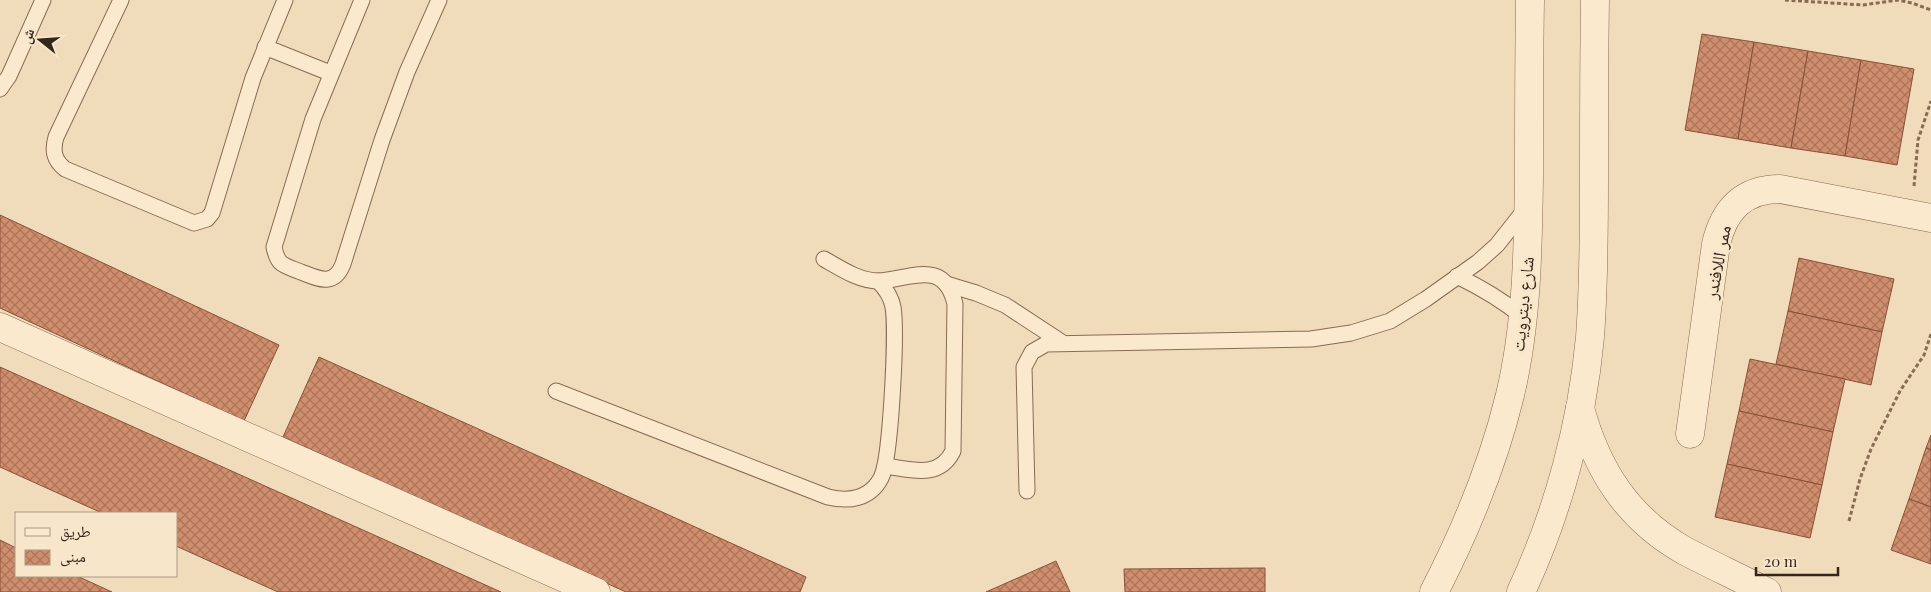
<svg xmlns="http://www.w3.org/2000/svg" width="1931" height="592" font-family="'Playfair Display','Noto Naskh Arabic',serif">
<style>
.building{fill:url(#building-cross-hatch);stroke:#885138}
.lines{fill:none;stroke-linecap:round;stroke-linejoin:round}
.service-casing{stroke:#886b54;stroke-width:17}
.minor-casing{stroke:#886b54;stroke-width:29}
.tertiary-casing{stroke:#886b54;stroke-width:29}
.path{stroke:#886b54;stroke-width:3;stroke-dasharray:4 2.5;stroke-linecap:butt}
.service{stroke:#fbe9ce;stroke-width:15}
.minor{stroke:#fbe9ce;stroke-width:28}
.tertiary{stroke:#fbe9ce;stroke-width:28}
.labels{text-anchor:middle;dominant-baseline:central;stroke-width:5;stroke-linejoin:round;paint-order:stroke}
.street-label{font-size:18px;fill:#36251a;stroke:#f7e6ca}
</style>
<defs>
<pattern id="building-cross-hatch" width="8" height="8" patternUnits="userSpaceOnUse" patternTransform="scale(1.25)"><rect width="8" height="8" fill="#d18e6e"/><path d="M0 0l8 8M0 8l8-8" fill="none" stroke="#aa745a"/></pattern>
</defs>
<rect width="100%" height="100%" fill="#f0dbba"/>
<!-- building -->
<g class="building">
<polygon points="1702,34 1754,42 1738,139 1685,130"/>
<polygon points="1754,42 1808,51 1791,148 1738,139"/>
<polygon points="1808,51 1861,60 1845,156 1791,148"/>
<polygon points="1861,60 1914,69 1897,165 1845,156"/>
<polygon points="0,215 279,345 244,421 0,308"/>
<polygon points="1799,258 1894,279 1882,332 1788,311"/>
<polygon points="1788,311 1882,332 1871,385 1776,364"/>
<polygon points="319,357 806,577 800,592 626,592 283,437"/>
<polygon points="1750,359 1845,379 1833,432 1739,411"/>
<polygon points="0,367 501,592 278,592 176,546 176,513 102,513 0,467"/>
<polygon points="1739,411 1833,432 1822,485 1727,464"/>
<polygon points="1931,435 1931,450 1926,448"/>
<polygon points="1926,448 1931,450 1931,507 1909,499"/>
<polygon points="1727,464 1822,485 1810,538 1715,517"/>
<polygon points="1909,499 1931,507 1931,564 1891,550"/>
<polygon points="0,540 16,548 16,576 77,576 112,592 0,592"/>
<polygon points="1056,561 1070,592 986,592"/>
<polygon points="1265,568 1265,592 1125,592 1124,569"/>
</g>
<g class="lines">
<!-- service casing -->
<g class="service-casing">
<g id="service">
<path d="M121 0 56 137C52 151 54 160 65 169L194 223 207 219 212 213 253 78 285 0"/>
<path d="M362 0 313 119 274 247C275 252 276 257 280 262 285 267 294 269 301 272 319 279 334 287 343 264L382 140 407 72 439 0"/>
<polyline points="265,47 330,73"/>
<polyline points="0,89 9,76 43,0"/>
<path d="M824 259C840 268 859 281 878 281 909 280 944 257 955 304L953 451C939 480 910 469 885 466"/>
<path d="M1457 276C1482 288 1502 300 1523 317"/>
<polyline points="946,284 976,293 1005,305 1063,343"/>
<path d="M556 391 828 497C849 502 870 499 881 478 891 459 897 331 893 307 891 296 885 288 878 281"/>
<polyline points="1027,491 1024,367 1032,352 1046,344 1311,339 1351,333 1390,321 1426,299 1478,262 1497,245 1527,207"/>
</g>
</g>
<!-- minor casing -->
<g class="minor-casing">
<g id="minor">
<polyline points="0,327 596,592"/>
<path d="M1580 408C1597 470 1627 518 1685 551 1712 565 1740 578 1767 592"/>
<path d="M1690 434 1716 244C1724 210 1743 189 1780 189L1931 218"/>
</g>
</g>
<!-- tertiary casing -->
<g class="tertiary-casing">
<g id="tertiary">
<path d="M1434 592C1467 528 1493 465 1510 395 1527 324 1528 250 1529 178 1529 118 1529 59 1530 0"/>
<path d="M1521 592C1558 513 1582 424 1590 337 1594 284 1594 231 1594 178 1594 119 1594 59 1595 0"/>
</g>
</g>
<!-- path -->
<g class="path">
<polyline points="1785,0 1863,5 1898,0 1912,3 1931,10"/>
<polyline points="1914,186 1918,140 1931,101"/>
<polyline points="1849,521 1860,479 1871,449 1900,391 1924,355 1931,334"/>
</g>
<!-- service -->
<use href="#service" class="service"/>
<!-- minor -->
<use href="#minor" class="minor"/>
<!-- tertiary -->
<use href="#tertiary" class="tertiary"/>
</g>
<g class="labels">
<!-- street labels -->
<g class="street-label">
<text transform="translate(1717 262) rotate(-79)">ممر اللافندر</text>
<text transform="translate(1522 304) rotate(-84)">شارع ديترويت</text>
</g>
</g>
<!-- legend -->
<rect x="15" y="512" width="162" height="65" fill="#f7e6ca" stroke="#aa9984"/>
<rect x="25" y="528" width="25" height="8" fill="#fbe9ce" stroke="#aa9984"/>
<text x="60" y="537" font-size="15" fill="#36251a">طريق</text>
<rect x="25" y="550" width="25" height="15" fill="url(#building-cross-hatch)" stroke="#aa9984"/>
<text x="60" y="562" font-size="15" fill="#36251a">مبنى</text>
<!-- north arrow -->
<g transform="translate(40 40) rotate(287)" stroke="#f7e6ca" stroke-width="4" paint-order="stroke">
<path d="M0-4L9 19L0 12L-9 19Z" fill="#36251a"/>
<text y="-8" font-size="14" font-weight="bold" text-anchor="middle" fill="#36251a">ش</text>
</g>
<!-- scale -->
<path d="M1756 567v8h82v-8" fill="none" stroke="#36251a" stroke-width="2.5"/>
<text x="1764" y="567" font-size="15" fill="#36251a" stroke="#f7e6ca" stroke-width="4" paint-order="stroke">20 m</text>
</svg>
